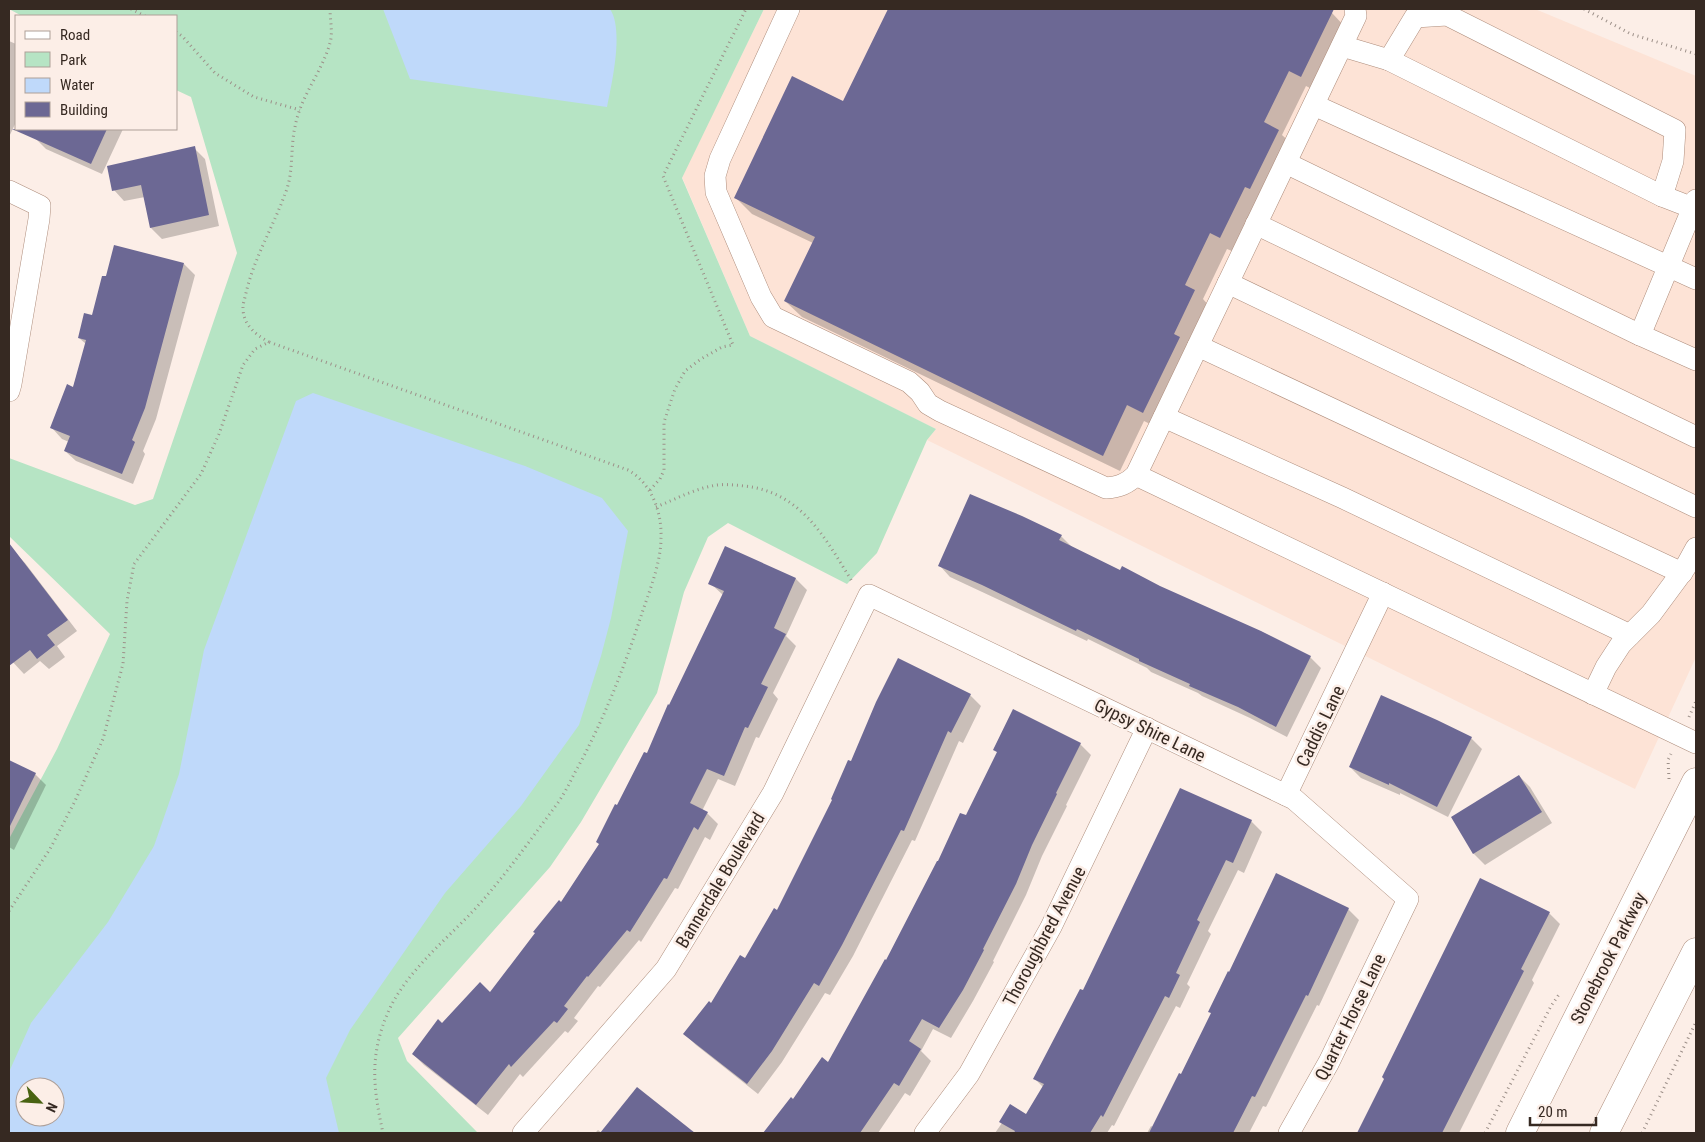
<svg xmlns="http://www.w3.org/2000/svg" width="1705" height="1142" font-family="'Roboto Condensed',sans-serif">
<style>
.built{fill:#fde3d6}
.green{fill:#b6e4c4;fill-rule:evenodd}
.water{fill:#bfd9fa;fill-rule:evenodd}
.shadow{fill:#0003}
.building{fill:#6c6894}
.lines{fill:none;stroke-linecap:round;stroke-linejoin:round}
.minor-casing{stroke:#ae8d7c;stroke-width:22}
.major-casing{stroke:#ae8d7c;stroke-width:29}
.path{stroke:#9d9089;stroke-width:3;stroke-dasharray:1 4;stroke-linecap:butt}
.minor{stroke:#fff;stroke-width:21}
.major{stroke:#fff;stroke-width:28}
.labels{text-anchor:middle;dominant-baseline:central;stroke-width:5;stroke-linejoin:round;paint-order:stroke}
.street-label{font-size:18px;fill:#362922;stroke:#fceee7}
</style>
<rect width="100%" height="100%" fill="#fceee7"/>
<!-- built -->
<polygon class="built" points="764,9 1535,9 1696,76 1696,657 1635,789 927,440 936,429 750,336 682,177"/>
<!-- green -->
<path class="green" d="M9 9H764L682 178 750 336 936 429 927 440 877 553 847 584 728 523 708 537 684 592 657 693 581 822 550 867 398 1038 407 1061 478 1133H9V839L57 749 110 634 9 536V458L135 505 153 499 237 253 191 97 176 90V16H22ZM25 1087H55V1117H25Z"/>
<!-- water -->
<g class="water">
<path d="M383 9H610C624 30 612 82 607 107L410 79Z"/>
<path d="M313 393 525 466 602 498 628 531 611 618 601 656 579 725 521 806 445 893 350 1030 326 1078 339 1133H9V1072L31 1023 108 922 154 846 179 774 204 650 296 401ZM25 1087H55V1117H25Z"/>
</g>
<!-- shadow -->
<g class="shadow">
<polygon points="889,9 1322,9 1332,13 1348,30 1318,92 1306,86 1282,135 1295,147 1237,253 1227,249 1203,299 1211,308 1160,429 1144,421 1120,471 802,317 785,301 813,243 752,214 735,197 844,103"/>
<polygon points="9,41 16,44 16,122 9,137"/>
<polygon points="39,129 123,129 102,174 46,149 35,138"/>
<polygon points="194,148 205,159 219,226 162,239 151,228 145,197 124,201 114,190"/>
<polygon points="184,264 195,275 156,419 143,451 145,454 133,484 76,461 65,451 69,442 62,439 52,428 73,388 86,344 79,338 93,317"/>
<polygon points="1061,536 1072,547 1120,572 1160,587 1310,657 1321,668 1287,737 1250,718 1202,696 1198,693 1151,672 1147,668 1088,639 1087,641 950,577 940,566"/>
<polygon points="726,548 796,579 807,590 786,636 796,646 773,693 778,699 759,738 756,737 735,786 718,779 702,811 707,813 718,824 710,840 705,837 678,889 675,888 641,942 639,940 600,987 598,986 574,1018 578,1021 568,1033 565,1031 523,1077 520,1074 488,1115 424,1065 413,1054 443,1024 490,994 562,904 600,845 618,807 647,755 723,595 710,583"/>
<polygon points="14,552 25,563 77,631 57,646 65,657 49,669 40,661 24,674 9,658 9,557"/>
<polygon points="970,695 981,706 963,743 959,741 915,841 912,840 853,956 830,995 825,993 782,1062 758,1094 696,1045 685,1034 711,1005 746,960 778,912 851,762"/>
<polygon points="1013,711 1080,744 1091,755 1066,805 1067,806 1042,856 1026,895 993,961 994,962 973,1001 951,1038 933,1029 921,1051 931,1061 910,1096 905,1093 878,1133 764,1133 791,1099 794,1101 828,1063 887,962 966,817 998,753 994,749"/>
<polygon points="1471,738 1482,749 1448,817 1400,793 1400,795 1361,778 1350,767"/>
<polygon points="9,761 35,774 46,785 14,850 9,847"/>
<polygon points="1519,776 1530,787 1552,823 1485,865 1474,854 1452,818"/>
<polygon points="1251,821 1262,832 1244,873 1238,870 1208,931 1211,934 1187,984 1190,987 1180,1008 1176,1006 1114,1126 1112,1125 1107,1133 995,1133 1002,1123 1026,1116 1043,1087 1034,1078 1083,992"/>
<polygon points="1348,909 1359,920 1319,1006 1317,1005 1266,1107 1263,1106 1249,1133 1147,1133 1151,1126 1153,1127 1181,1076"/>
<polygon points="1549,913 1560,924 1532,980 1534,983 1459,1133 1359,1133 1385,1079"/>
<polygon points="637,1088 693,1133 595,1133 598,1130 602,1133"/>
</g>
<!-- building -->
<g class="building">
<polygon points="888,9 1334,9 1301,77 1289,71 1264,122 1279,130 1250,189 1245,187 1220,238 1210,233 1185,285 1195,290 1174,334 1180,337 1143,413 1127,405 1103,456 784,301 815,237 734,198 792,76 843,101"/>
<polygon points="12,129 107,129 91,164"/>
<polygon points="195,146 209,215 150,228 141,185 112,191 107,166"/>
<polygon points="114,245 184,263 145,408 132,440 135,442 122,474 64,451 70,436 50,428 67,384 73,387 86,340 78,338 84,313 92,315 102,276 106,276"/>
<polygon points="970,494 1022,516 1062,535 1059,540 1120,570 1122,566 1160,586 1261,631 1311,656 1276,727 1238,707 1189,686 1190,684 1139,661 1139,659 1077,629 1076,631 982,585 938,566"/>
<polygon points="9,543 68,620 47,635 55,645 37,659 30,650 9,666"/>
<polygon points="725,546 796,578 774,628 786,634 761,684 768,687 748,728 745,727 724,776 707,769 690,803 708,812 698,830 694,827 667,879 664,878 630,932 627,930 588,977 587,976 564,1006 568,1009 557,1023 554,1021 511,1067 509,1064 476,1105 412,1054 438,1019 442,1023 480,982 490,992 535,933 533,932 559,900 561,902 599,844 596,842 615,804 617,805 644,752 647,753 668,704 669,705 724,591 708,584"/>
<polygon points="898,658 971,694 951,733 948,731 904,831 901,830 842,945 819,986 814,983 772,1051 747,1084 683,1034 709,1001 711,1003 740,955 745,958 774,908 777,910 832,800 831,799 848,760 851,761 876,702"/>
<polygon points="1381,695 1437,720 1472,737 1437,807 1389,783 1389,785 1349,767"/>
<polygon points="1013,709 1081,743 1056,793 1057,794 1032,845 1016,884 983,949 984,950 963,990 939,1028 922,1019 909,1041 921,1049 899,1086 894,1083 860,1133 763,1133 791,1097 793,1099 822,1057 828,1062 885,959 886,960 937,861 938,861 960,813 966,815 997,752 993,750"/>
<polygon points="9,760 36,773 9,828"/>
<polygon points="1519,775 1542,812 1473,854 1451,817"/>
<polygon points="1180,788 1252,820 1233,863 1226,860 1197,920 1200,922 1176,973 1180,975 1169,998 1165,996 1103,1117 1101,1115 1090,1133 1014,1133 1015,1131 999,1122 1010,1104 1026,1114 1044,1084 1033,1079 1080,989 1083,990"/>
<polygon points="1276,873 1349,908 1308,996 1306,995 1255,1097 1252,1096 1233,1133 1149,1133 1179,1073 1181,1074 1211,1013 1208,1012 1228,971 1229,972"/>
<polygon points="1480,878 1550,912 1521,969 1524,971 1442,1133 1357,1133 1384,1079 1382,1077"/>
<polygon points="637,1087 695,1133 600,1133"/>
</g>
<g class="lines">
<!-- minor casing -->
<g class="minor-casing">
<g id="minor">
<path d="M789 9 720 159 715 176 716 192 761 297 773 317 909 382 920 392 928 404 940 411 1106 488C1119 487 1127 484 1136 475L1356 16 1355 9"/>
<polyline points="1342,46 1389,60 1415,17 1447,15 1675,130 1673,161 1662,196 1693,208"/>
<polyline points="1389,60 1662,196"/>
<polyline points="1314,105 1696,279"/>
<polyline points="1286,163 1640,335"/>
<polyline points="9,191 40,206 39,219 11,384 9,391"/>
<polyline points="1696,200 1640,335 1696,360"/>
<polyline points="1256,224 1696,437"/>
<polyline points="1228,283 1696,507"/>
<polyline points="1198,346 1682,573"/>
<polyline points="1164,417 1343,498 1630,635"/>
<polyline points="1136,475 1696,743"/>
<polyline points="1593,694 1606,667 1621,644 1651,614 1685,568 1696,548"/>
<polyline points="1286,795 1383,593"/>
<polyline points="523,1133 666,969 773,793 869,595 1294,799 1408,899 1329,1062 1289,1133"/>
<polyline points="925,1133 969,1074 1051,927 1147,728"/>
</g>
</g>
<!-- major casing -->
<g class="major-casing">
<g id="major">
<polyline points="1520,1133 1696,782"/>
<polyline points="1604,1133 1696,952"/>
</g>
</g>
<!-- path -->
<g class="path">
<polyline points="131,9 145,16"/>
<polyline points="1584,9 1631,34 1696,54"/>
<polyline points="176,32 182,36 215,73 254,97 300,110"/>
<path d="M269 342C256 335 243 325 243 308 243 303 245 298 246 293 254 258 273 227 285 194 294 173 290 149 295 127 300 97 322 72 330 43 333 33 330 19 330 9"/>
<polyline points="650,490 660,479 664,470 664,422 675,389 685,371 701,359 722,347 733,345 663,176 746,9"/>
<path d="M656 507C676 499 696 488 717 485 726 484 735 485 744 486 802 492 825 538 853 583"/>
<polyline points="1689,717 1696,701"/>
<polyline points="1669,779 1668,760 1671,754"/>
<path d="M9 911 50 849 75 801 103 739 123 664 127 601 134 564 201 474 219 434 243 365 255 349 269 342 628 470C651 483 662 511 661 538 661 563 649 592 641 616 624 668 604 719 578 767 571 779 566 792 557 804 531 839 505 876 475 909 445 941 408 970 389 1010 369 1055 373 1087 383 1133"/>
<polyline points="1485,1133 1551,1006 1560,993"/>
<polyline points="1642,1133 1696,1022"/>
</g>
<!-- minor -->
<use href="#minor" class="minor"/>
<!-- major -->
<use href="#major" class="major"/>
</g>
<g class="labels">
<!-- street labels -->
<g class="street-label">
<text transform="translate(1320 726) rotate(-64)">Caddis Lane</text>
<text transform="translate(1150 730) rotate(26)">Gypsy Shire Lane</text>
<text transform="translate(720 880) rotate(-59)">Bannerdale Boulevard</text>
<text transform="translate(1044 936) rotate(-62)">Thoroughbred Avenue</text>
<text transform="translate(1608 958) rotate(-63)">Stonebrook Parkway</text>
<text transform="translate(1350 1017) rotate(-64)">Quarter Horse Lane</text>
</g>
</g>
<!-- border -->
<rect width="1705" height="1142" fill="none" stroke="#362922" stroke-width="20"/>
<!-- legend -->
<rect x="15" y="15" width="162" height="115" fill="#fceee7" stroke="#ad9f98"/>
<rect x="25" y="31" width="25" height="8" fill="#ffffff" stroke="#ad9f98"/>
<text x="60" y="40" font-size="15" fill="#362922">Road</text>
<rect x="25" y="52" width="25" height="15" fill="#b6e4c4" stroke="#ad9f98"/>
<text x="60" y="65" font-size="15" fill="#362922">Park</text>
<rect x="25" y="78" width="25" height="15" fill="#bfd9fa" stroke="#ad9f98"/>
<text x="60" y="90" font-size="15" fill="#362922">Water</text>
<rect x="25" y="102" width="25" height="15" fill="#6c6894" stroke="#ad9f98"/>
<text x="60" y="115" font-size="15" fill="#362922">Building</text>
<!-- north arrow -->
<g transform="translate(40 1102) rotate(115)"><circle r="24" fill="#fceee7" stroke="#ad9f98"/>
<path d="M0-4L9 19L0 12L-9 19Z" fill="#496312"/>
<text y="-8" font-size="14" font-weight="bold" text-anchor="middle" fill="#362922">N</text>
</g>
<!-- scale -->
<path d="M1530 1117v8h66v-8" fill="none" stroke="#362922" stroke-width="2.5"/>
<text x="1538" y="1117" font-size="15" fill="#362922" stroke="#fceee7" stroke-width="4" paint-order="stroke">20 m</text>
</svg>
